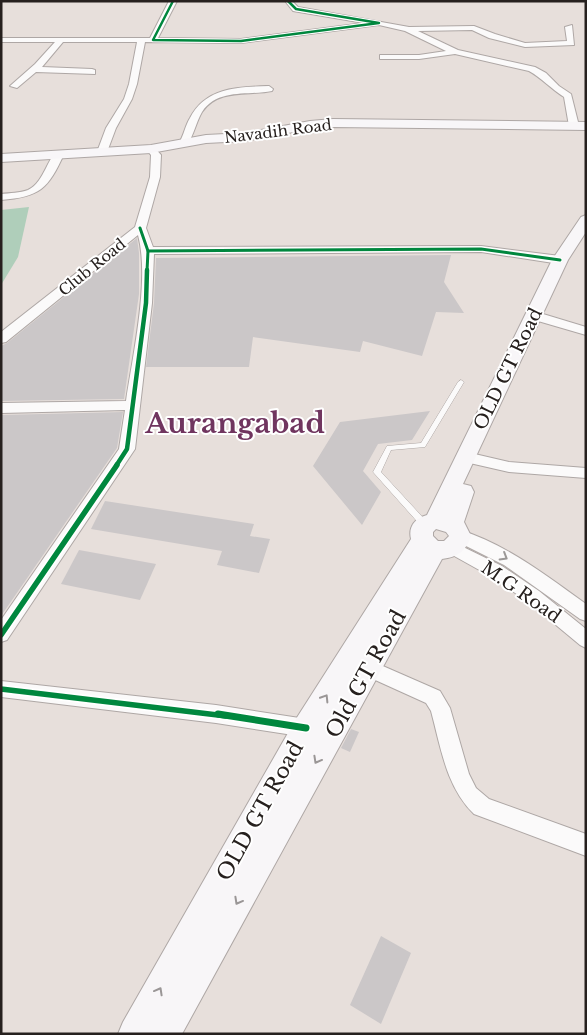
<svg xmlns="http://www.w3.org/2000/svg" width="587" height="1035" font-family="'Libre Baskerville',serif">
<style>
.green{fill:#afceba}
.building{fill:#cbc7c8}
.lines{fill:none;stroke-linecap:round;stroke-linejoin:round}
.service-casing{stroke:#aea7a5;stroke-width:1}
.minor-casing{stroke:#aea7a5;stroke-width:2}
.secondary-casing{stroke:#aea7a5;stroke-width:2}
.service{fill:#fbfafa;fill-rule:evenodd}
.minor{fill:#fbfafa;fill-rule:evenodd}
.secondary{fill:#f8f6f8;fill-rule:evenodd}
.cycleway-far4-casing{stroke:#fff;stroke-width:4.5}
.cycleway-far3-casing{stroke:#fff;stroke-width:5}
.cycleway-far2-casing{stroke:#fff;stroke-width:7}
.cycleway-far1-casing{stroke:#fff;stroke-width:9}
.cycleway-casing{stroke:#fff;stroke-width:10}
.cycleway-far4{stroke:#00873e;stroke-width:2.5}
.cycleway-far3{stroke:#00873e;stroke-width:3}
.cycleway-far2{stroke:#00873e;stroke-width:4.5}
.cycleway-far1{stroke:#00873e;stroke-width:5.5}
.cycleway{stroke:#00873e;stroke-width:7}
.oneway{stroke:#9b9897}
.oneway2{stroke:#9a9696}
.labels{text-anchor:middle;dominant-baseline:central;stroke-width:4;stroke-linejoin:round;paint-order:stroke}
.far-street-label{font-size:15px;fill:#26201e;stroke:#fff}
.street-label{font-size:18px;fill:#26201e;stroke:#fff}
.near-street-label{font-size:21px;fill:#26201e;stroke:#fff}
.town-label{font-size:28px;font-weight:bold;fill:#70355f;stroke:#fff}
</style>
<rect width="100%" height="100%" fill="#e7dfdb"/>
<!-- green -->
<polygon class="green" points="29,207 18,257 1,285 1,210"/>
<!-- building -->
<g class="building">
<polygon points="137,238 139,253 139,294 124,399 1,401 1,346 7,343"/>
<polygon points="451,255 444,282 464,313 436,312 422,356 363,341 360,352 253,337 249,367 146,367 154,303 156,258"/>
<polygon points="430,411 412,440 378,444 363,471 381,492 362,525 313,466 340,422"/>
<polygon points="123,412 117,448 1,616 1,415"/>
<polygon points="105,501 254,524 250,536 270,539 259,573 217,565 222,551 91,529"/>
<polygon points="79,550 156,564 140,600 61,584"/>
<polygon points="351,729 359,732 350,752 341,748"/>
<polygon points="381,936 411,953 381,1024 350,1005"/>
</g>
<g class="lines">
<!-- service casing -->
<g class="service-casing">
<polygon id="service" points="461,380 464,382 425,447 391,450 381,472 428,523 429,525 425,528 422,527 373,472 387,446 421,443 458,382"/>
</g>
<!-- minor casing -->
<g class="minor-casing">
<g id="minor">
<path d="M169 1H177L158 38 241 39 364 23 293 11 285 1H292L298 7 409 27 474 26 495 34 525 43 567 41 565 27 572 25 574 45 525 47 489 38 472 30 418 31 458 50 535 67 546 73 559 86 571 94 579 126 574 129 569 126 564 97C551 89 542 78 529 71L455 54 419 59H380V55H419L446 51 405 31 379 25 241 43 145 42 137 84 132 99 116 128 107 152 102 155 97 152 106 128 124 99 129 84 137 42H63L42 67 92 69 95 70V74L36 72 17 88 10 86 35 64 55 42H1V38H150Z"/>
<path d="M269 86 273 89 272 91C248 96 218 88 202 112 196 122 194 135 187 145H181L179 143C184 135 185 126 190 118 206 87 238 87 269 86Z"/>
<path d="M151 146 154 147 161 155 160 177 146 228 153 247 481 246 560 256 566 260 560 264 481 252 154 254 152 303 135 449 7 640 1 642V620L119 449 125 410 1 413V403L126 401C133 354 150 279 138 235L6 342 1 343V332L135 227 150 177 151 155 146 149Z"/>
<path d="M59 151 64 154C48 189 40 197 1 200V194C10 193 20 193 28 190 45 182 48 154 59 151Z"/>
<polygon points="543,314 586,327 586,335 538,321 537,318 538,315"/>
<polygon points="466,452 509,462 586,468 586,478 509,472 461,461 458,457 461,453"/>
<path d="M460 530C506 544 547 576 586 604V621L580 619 504 565 454 540 452 536 454 532Z"/>
<polygon points="453,542 502,566 539,591 586,629 586,648 580,645 527,601 490,576 447,552 445,548 447,544"/>
<path d="M369 660 440 691 450 708 469 774 476 788 489 799 586 834V856L474 814C446 787 441 748 431 711L426 703 362 674 360 668 362 662Z"/>
<polygon points="1,681 216,705 306,719 313,722 316,728 313,734 306,737 216,723 1,697"/>
</g>
</g>
<!-- secondary casing -->
<g class="secondary-casing">
<g id="secondary">
<polygon points="333,119 586,122 586,130 333,127 310,129 245,141 206,143 151,153 1,162 1,154 151,145 206,135 245,133 310,121"/>
<path d="M586 215V232L568 260 463 484 471 486 474 492 464 522 471 536C466 551 458 557 442 559L182 1034H118L123 1022 296 719 411 539C408 527 415 518 427 515L552 260 581 217ZM436 529 446 532 449 536 444 541H438L433 536V532Z"/>
</g>
</g>
<!-- service -->
<use href="#service" class="service"/>
<!-- minor -->
<use href="#minor" class="minor"/>
<!-- secondary -->
<use href="#secondary" class="secondary"/>
<!-- cycleway-far4 casing -->
<g class="cycleway-far4-casing">
<polyline id="cycleway-far4" points="173,1 153,40 241,41 379,23 296,9 288,1"/>
</g>
<!-- cycleway-far3 casing -->
<g class="cycleway-far3-casing">
<g id="cycleway-far3">
<polyline points="140,228 148,251 147,271"/>
<polyline points="148,251 481,249 560,260"/>
</g>
</g>
<!-- cycleway-far2 casing -->
<g class="cycleway-far2-casing">
<polyline id="cycleway-far2" points="116,466 127,449 146,303 147,270"/>
</g>
<!-- cycleway-far1 casing -->
<g class="cycleway-far1-casing">
<g id="cycleway-far1">
<polyline points="1,635 117,465"/>
<polyline points="1,689 226,716"/>
</g>
</g>
<!-- cycleway casing -->
<g class="cycleway-casing">
<polyline id="cycleway" points="218,714 306,728"/>
</g>
<!-- cycleway-far4 -->
<use href="#cycleway-far4" class="cycleway-far4"/>
<!-- cycleway-far3 -->
<use href="#cycleway-far3" class="cycleway-far3"/>
<!-- cycleway-far2 -->
<use href="#cycleway-far2" class="cycleway-far2"/>
<!-- cycleway-far1 -->
<use href="#cycleway-far1" class="cycleway-far1"/>
<!-- cycleway -->
<use href="#cycleway" class="cycleway"/>
</g>
<!-- one-way arrows -->
<defs><path id="oneway-chevron" d="M-2-3.5L2.5 0L-2 3.5" fill="none" stroke-width="1.6" stroke-linecap="round" stroke-linejoin="round" transform="scale(1.25)"/></defs>
<use class="oneway" href="#oneway-chevron" transform="translate(504 557) rotate(31)"/>
<g class="oneway2">
<use href="#oneway-chevron" transform="translate(325 698) rotate(-58)"/>
<use href="#oneway-chevron" transform="translate(317 760) rotate(119)"/>
<use href="#oneway-chevron" transform="translate(238 901) rotate(119)"/>
<use href="#oneway-chevron" transform="translate(159 991) rotate(-61)"/>
</g>
<g class="labels">
<!-- far-street labels -->
<g class="far-street-label">
<text transform="translate(278 131) rotate(-7)">Navadih Road</text>
<text transform="translate(92 267) rotate(-39)">Club Road</text>
</g>
<!-- street labels -->
<g class="street-label">
<text transform="translate(508 369) rotate(-64)">OLD GT Road</text>
<text transform="translate(521 592) rotate(35)">M.G Road</text>
</g>
<!-- near-street labels -->
<g class="near-street-label">
<text transform="translate(366 674) rotate(-61)">Old GT Road</text>
<text transform="translate(260 811) rotate(-61)">OLD GT Road</text>
</g>
<!-- town labels -->
<g class="town-label">
<text x="235" y="423">Aurangabad</text>
</g>
</g>
<!-- border -->
<rect width="587" height="1035" fill="none" stroke="#26201e" stroke-width="5"/>
</svg>
